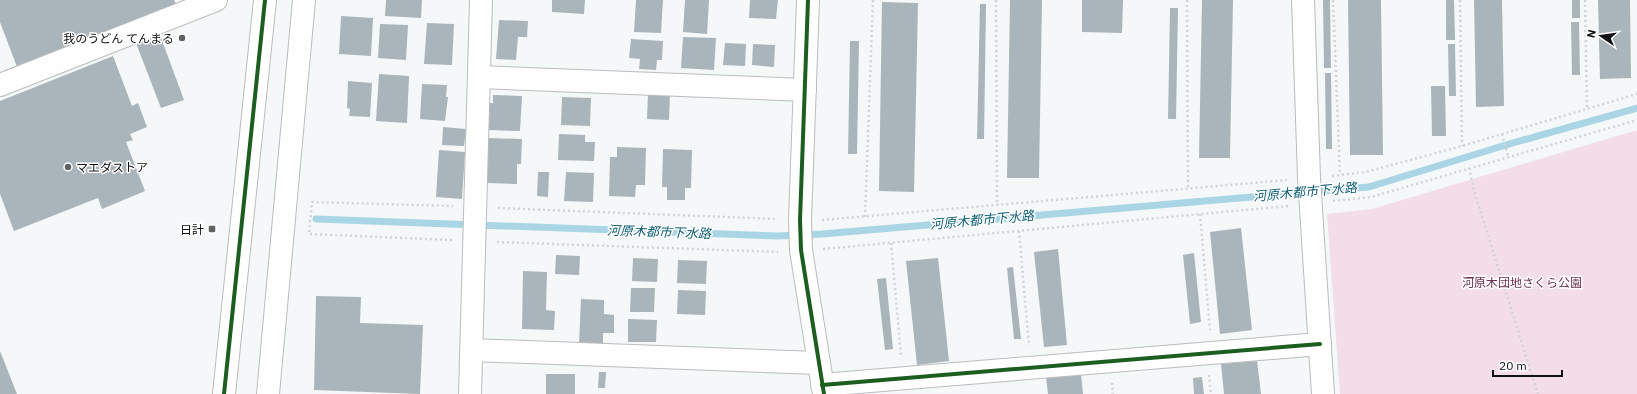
<svg xmlns="http://www.w3.org/2000/svg" width="1637" height="394" font-family="'IBM Plex Sans','Noto Sans JP',sans-serif">
<style>
.green{fill:#f3dde8}
.lines{fill:none;stroke-linecap:round;stroke-linejoin:round}
.stream{stroke:#aad5e5;stroke-width:7}
.building{fill:#a9b5ba}
.minor-casing{stroke:#babdbd;stroke-width:24}
.tertiary-casing{stroke:#babdbd;stroke-width:24}
.path{stroke:#d3d3d4;stroke-width:2.5;stroke-dasharray:2 3;stroke-linecap:butt}
.minor{stroke:#fefefe;stroke-width:22}
.tertiary{stroke:#fefefe;stroke-width:22}
.cycleway-casing{stroke:#fff;stroke-width:6}
.cycleway{stroke:#1b5e20;stroke-width:4}
.poi-dot{fill:#5f6162;stroke:#fff;stroke-width:1.5}
.labels{text-anchor:middle;dominant-baseline:central;stroke-width:3;stroke-linejoin:round;paint-order:stroke}
.poi-label{font-size:12px;fill:#0e1011;stroke:#fff;text-anchor:end}
.park-label{font-size:12px;fill:#6e2f51;stroke:#fff}
.water-label{font-size:13px;font-style:italic;fill:#0c5d74;stroke:#fff}
</style>
<rect width="100%" height="100%" fill="#f5f8f9"/>
<!-- green -->
<polygon class="green" points="1637,130 1637,394 1340,394 1327,214 1372,209"/>
<g class="lines">
<!-- stream -->
<polyline class="stream" points="316,219 778,236 822,234 1369,187 1509,144 1637,108"/>
</g>
<!-- building -->
<g class="building">
<polygon points="0,0 174,0 177,6 17,67 0,22"/>
<polygon points="386,0 422,0 421,18 385,16"/>
<polygon points="552,0 585,0 584,14 552,12"/>
<polygon points="636,0 663,0 661,33 634,32"/>
<polygon points="685,0 709,0 707,34 683,32"/>
<polygon points="750,0 778,0 776,19 749,18"/>
<polygon points="1010,0 1042,0 1039,178 1007,178"/>
<polygon points="1082,0 1123,0 1122,33 1082,32"/>
<polygon points="1202,0 1233,0 1230,158 1199,158"/>
<polygon points="1323,0 1330,0 1331,68 1324,68"/>
<polygon points="1348,0 1381,0 1383,155 1350,155"/>
<polygon points="1446,0 1454,0 1455,40 1446,40"/>
<polygon points="1474,0 1502,0 1504,106 1476,107"/>
<rect x="1572" y="0" width="8" height="18"/>
<polygon points="1598,0 1630,0 1631,78 1600,79"/>
<polygon points="882,2 918,3 914,192 879,191"/>
<polygon points="980,4 986,4 984,139 977,139"/>
<polygon points="1170,8 1178,8 1176,119 1168,119"/>
<polygon points="341,16 373,18 371,56 339,54"/>
<polygon points="499,20 528,21 527,37 518,37 516,60 496,59"/>
<polygon points="1571,22 1579,22 1580,75 1572,75"/>
<polygon points="427,23 454,24 452,65 424,64"/>
<polygon points="380,24 408,25 406,60 378,58"/>
<polygon points="160,35 184,100 161,108 136,43"/>
<polygon points="683,37 716,38 714,70 681,68"/>
<polygon points="631,39 663,41 662,60 657,60 656,70 639,69 640,59 629,58"/>
<polygon points="850,41 859,41 857,154 848,154"/>
<polygon points="725,43 746,44 745,66 723,65"/>
<polygon points="753,44 775,45 774,67 752,65"/>
<polygon points="1448,44 1455,44 1456,96 1449,96"/>
<polygon points="113,56 132,106 138,103 147,127 130,134 133,140 126,142 145,191 102,209 98,198 14,231 0,194 0,101"/>
<polygon points="1325,73 1331,73 1332,149 1326,149"/>
<polygon points="379,74 409,76 407,123 376,121"/>
<polygon points="348,81 372,83 370,117 349,116 350,109 347,108"/>
<polygon points="422,84 447,85 446,97 448,97 445,121 420,119"/>
<polygon points="1431,86 1445,86 1446,136 1432,136"/>
<polygon points="648,93 670,93 669,120 647,119"/>
<polygon points="493,95 522,96 520,131 488,130 489,103 493,103"/>
<polygon points="562,97 591,98 590,126 561,125"/>
<polygon points="443,127 466,129 464,146 442,145"/>
<polygon points="559,134 585,135 585,142 595,142 594,161 558,160"/>
<polygon points="488,138 522,139 521,164 517,164 517,184 487,183"/>
<polygon points="617,147 646,148 645,185 636,185 635,197 609,196 610,157 617,157"/>
<polygon points="663,149 692,150 691,188 685,188 685,200 667,200 667,187 662,187"/>
<polygon points="439,150 465,152 462,199 436,197"/>
<polygon points="538,172 549,172 548,197 537,196"/>
<polygon points="566,172 594,173 593,202 564,201"/>
<polygon points="1241,228 1252,330 1220,334 1210,232"/>
<polygon points="1058,249 1067,345 1044,347 1034,252"/>
<polygon points="1194,253 1201,322 1190,324 1183,255"/>
<polygon points="556,255 580,256 579,275 555,274"/>
<polygon points="633,258 658,259 657,282 632,281"/>
<polygon points="938,258 949,361 917,365 906,261"/>
<polygon points="678,260 707,261 706,284 677,283"/>
<polygon points="1013,267 1021,339 1014,339 1007,268"/>
<polygon points="523,271 547,272 546,310 555,311 554,330 522,329"/>
<polygon points="886,278 893,349 885,350 877,279"/>
<polygon points="631,288 655,288 654,312 630,312"/>
<polygon points="678,290 706,291 705,315 677,314"/>
<polygon points="316,296 361,297 360,323 423,325 420,394 314,390"/>
<polygon points="581,299 604,300 604,314 614,315 614,333 603,333 603,345 579,344"/>
<polygon points="628,319 657,320 656,342 628,342"/>
<polygon points="0,351 17,394 0,394"/>
<polygon points="1257,361 1261,394 1224,394 1221,364"/>
<polygon points="599,372 606,372 605,388 598,388"/>
<rect x="546" y="374" width="29" height="20"/>
<polygon points="1081,374 1083,394 1048,394 1046,377"/>
<polygon points="1202,377 1204,394 1194,394 1193,378"/>
</g>
<g class="lines">
<!-- minor casing -->
<g class="minor-casing">
<g id="minor">
<polyline points="808,0 800,220 801,250 824,394"/>
<polyline points="1303,0 1309,178 1323,394"/>
<polyline points="479,77 805,90"/>
<polyline points="0,85 216,0"/>
<polyline points="472,350 818,363"/>
<polyline points="822,385 1320,344"/>
<polyline points="470,394 481,0"/>
</g>
</g>
<!-- tertiary casing -->
<g class="tertiary-casing">
<g id="tertiary">
<polyline points="224,394 265,0"/>
<polyline points="268,394 304,0"/>
</g>
</g>
<!-- path -->
<g class="path">
<polyline points="996,0 997,205"/>
<polyline points="1187,0 1188,188"/>
<polyline points="1333,0 1340,175"/>
<polyline points="1460,0 1462,146"/>
<polyline points="1585,0 1587,109"/>
<polyline points="1502,134 1508,156"/>
<polyline points="1469,168 1475,194 1538,394"/>
<polyline points="1332,176 1366,172 1462,146 1637,94"/>
<polyline points="1333,201 1371,197 1637,120"/>
<polyline points="498,208 777,219"/>
<polyline points="1200,214 1210,330"/>
<polyline points="865,217 873,0"/>
<polyline points="822,220 1287,180"/>
<polyline points="1019,231 1029,346"/>
<polyline points="452,240 309,234 312,202 453,206"/>
<polyline points="497,242 778,252"/>
<polyline points="891,243 901,356"/>
<polyline points="823,249 1288,206"/>
<polyline points="1209,375 1211,394"/>
<polyline points="1112,383 1113,394"/>
</g>
<!-- minor -->
<use href="#minor" class="minor"/>
<!-- tertiary -->
<use href="#tertiary" class="tertiary"/>
<!-- cycleway casing -->
<g class="cycleway-casing">
<g id="cycleway">
<polyline points="808,0 800,220 801,250 824,394"/>
<polyline points="822,385 1320,344"/>
<polyline points="224,394 265,0"/>
</g>
</g>
<!-- cycleway -->
<use href="#cycleway" class="cycleway"/>
</g>
<!-- markers -->
<g class="poi-dot">
<circle cx="182" cy="38" r="4"/>
<circle cx="68" cy="167" r="4"/>
<rect x="208" y="225" width="8" height="8" rx="2"/>
</g>
<g class="labels">
<!-- poi labels -->
<g class="poi-label">
<text x="174" y="38">我のうどん てんまる</text>
<text x="76" y="167" text-anchor="start">マエダストア</text>
<text x="204" y="229">日計</text>
</g>
<!-- park labels -->
<g class="park-label">
<text x="1522" y="282">河原木団地さくら公園</text>
</g>
<!-- water labels -->
<g class="water-label">
<text transform="translate(1305 192) rotate(-5)">河原木都市下水路</text>
<text transform="translate(982 220) rotate(-5)">河原木都市下水路</text>
<text transform="translate(659 232) rotate(2)">河原木都市下水路</text>
</g>
</g>
<!-- north arrow -->
<g transform="translate(1601 36) rotate(283)" stroke="#ffffff" stroke-width="3" paint-order="stroke">
<path d="M0-3L7 15L0 10L-7 15Z" fill="#0e1011"/>
<text y="-6" font-size="11" font-weight="bold" text-anchor="middle" fill="#0e1011">N</text>
</g>
<!-- scale -->
<path d="M1493 370v6h69v-6" fill="none" stroke="#0e1011" stroke-width="2"/>
<text x="1499" y="370" font-size="12" fill="#0e1011" stroke="#ffffff" stroke-width="3" paint-order="stroke">20 m</text>
</svg>
